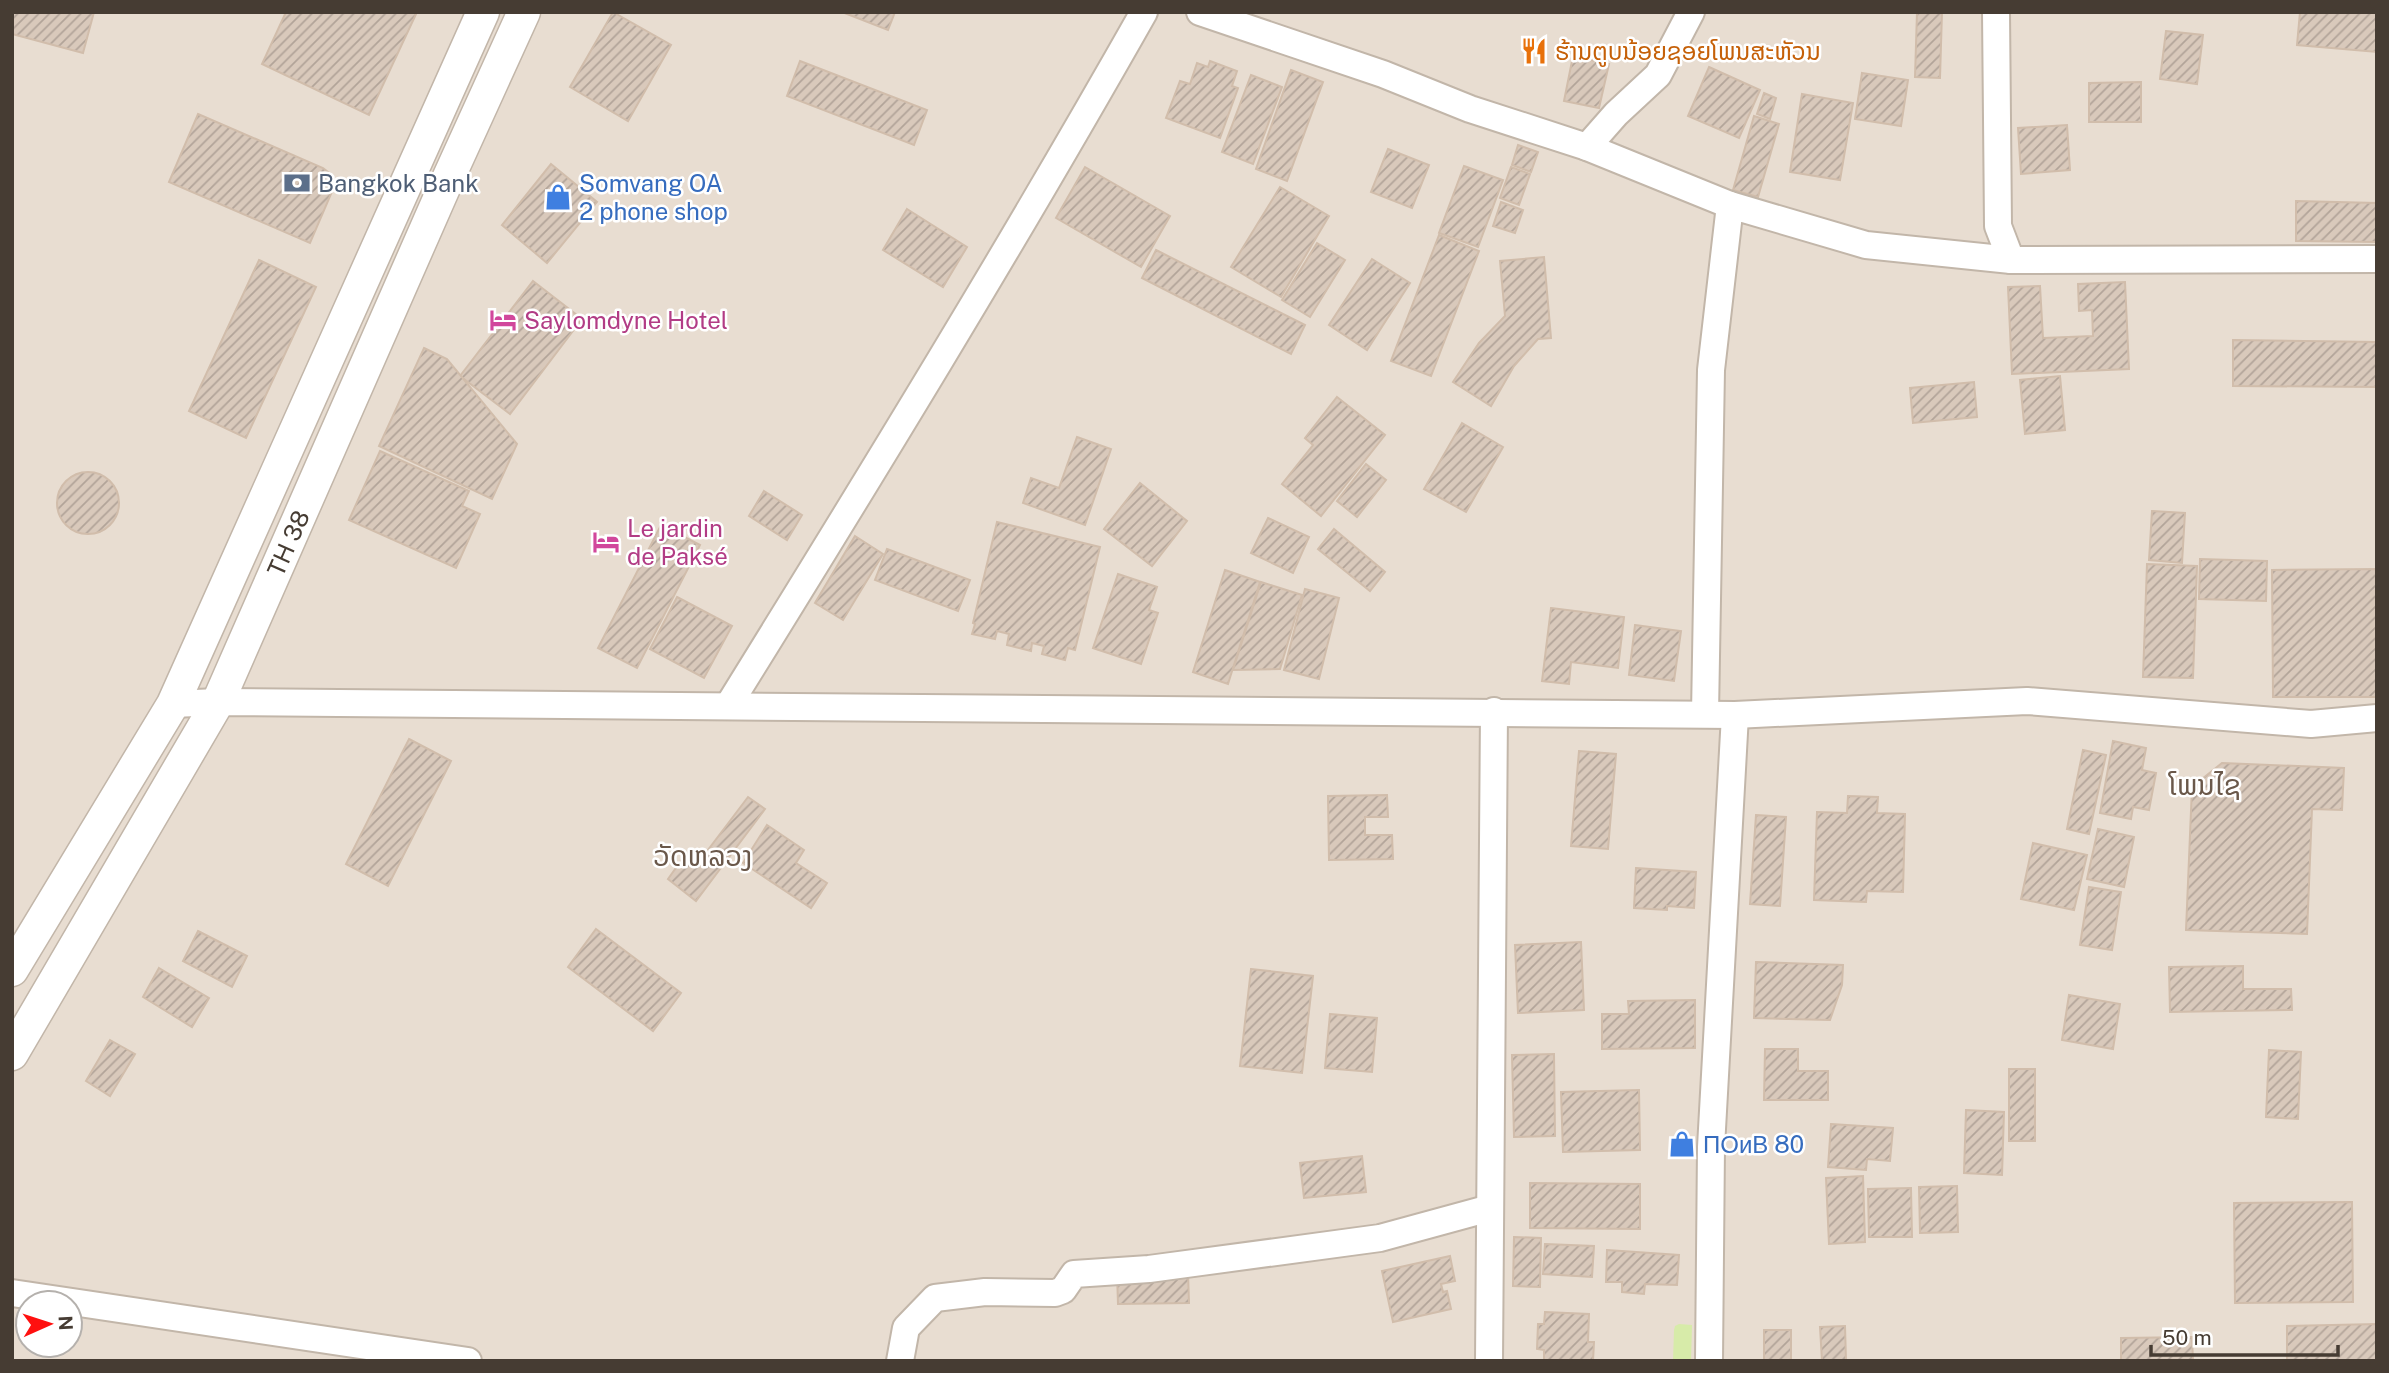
<svg xmlns="http://www.w3.org/2000/svg" width="2389" height="1373" font-family="'Public Sans','Noto Sans Lao',sans-serif">
<style>
.residential{fill:#e8ddd1;fill-rule:evenodd}
.green{fill:#d7eba9}
.building{fill:url(#building-hatch);stroke:#d1bdab;stroke-width:2}
.lines{fill:none;stroke-linecap:round;stroke-linejoin:round}
.minor-casing{stroke:#c2b6a9;stroke-width:30}
.tertiary-casing{stroke:#c2b6a9;stroke-width:35}
.minor{stroke:#fff;stroke-width:26}
.tertiary{stroke:#fff;stroke-width:32}
.labels{text-anchor:middle;dominant-baseline:central;stroke-width:5;stroke-linejoin:round;paint-order:stroke}
.food-label{font-size:24px;fill:#c56008;stroke:#fff;text-anchor:start}
.service-label{font-size:24px;fill:#4e5e75;stroke:#fff;text-anchor:start}
.shop-label{font-size:24px;fill:#366cbe;stroke:#fff;text-anchor:start}
.hotel-label{font-size:24px;fill:#b23c85;stroke:#fff;text-anchor:start}
.street-label{font-size:24px;fill:#463c33;stroke:#fff}
.quarter-label{font-size:28px;fill:#6a584a;stroke:#fff}
</style>
<defs>
<pattern id="building-hatch" width="6" height="6" patternUnits="userSpaceOnUse" patternTransform="scale(1.75)"><rect width="6" height="6" fill="#d9c9bb"/><path d="M-1 1l2-2M0 6l6-6M5 7l2-2" fill="none" stroke="#b2a499"/></pattern>
</defs>
<rect width="100%" height="100%" fill="#f3ece4"/>
<!-- residential -->
<path class="residential" d="M12 12H2377V1361H12ZM28 1303H70V1345H28Z"/>
<!-- green -->
<polygon class="green" points="1679,1324 1692,1325 1691,1361 1673,1361 1674,1330 1675,1326"/>
<!-- building -->
<g class="building">
<polygon points="12,12 94,12 83,53 12,34"/>
<polygon points="286,12 417,12 369,115 262,64"/>
<polygon points="613,12 671,45 628,121 570,87"/>
<polygon points="842,12 895,12 888,30"/>
<polygon points="1917,12 1942,12 1940,78 1915,77"/>
<polygon points="2300,12 2377,12 2377,52 2297,45"/>
<polygon points="2166,31 2203,35 2197,84 2160,79"/>
<polygon points="1573,56 1609,64 1599,108 1564,101"/>
<polygon points="800,61 927,110 914,145 787,96"/>
<polygon points="1210,61 1237,71 1232,86 1238,88 1220,138 1166,118 1180,81 1190,84 1197,63 1208,67"/>
<polygon points="1709,67 1760,90 1739,138 1688,116"/>
<polygon points="1291,70 1323,82 1287,181 1256,169"/>
<polygon points="1862,73 1908,80 1901,126 1855,119"/>
<polygon points="1251,75 1282,87 1253,164 1222,152"/>
<polygon points="2141,82 2141,122 2089,122 2089,83"/>
<polygon points="1764,93 1776,98 1770,119 1757,114"/>
<polygon points="1802,94 1853,103 1840,180 1790,172"/>
<polygon points="198,114 323,168 332,175 334,187 310,243 169,182"/>
<polygon points="1754,116 1779,124 1758,197 1733,190"/>
<polygon points="2067,125 2070,170 2021,174 2018,128"/>
<polygon points="1518,145 1538,152 1531,172 1512,165"/>
<polygon points="1388,149 1429,165 1412,208 1371,192"/>
<polygon points="551,164 597,202 547,263 502,225"/>
<polygon points="1464,166 1503,180 1478,247 1439,233"/>
<polygon points="1085,167 1170,216 1141,267 1056,218"/>
<polygon points="1511,167 1530,174 1519,205 1500,198"/>
<polygon points="1280,187 1329,216 1281,297 1231,267"/>
<polygon points="2296,201 2377,203 2377,242 2296,241"/>
<polygon points="1501,202 1523,210 1515,233 1493,226"/>
<polygon points="907,209 967,247 943,287 883,250"/>
<polygon points="1439,235 1479,251 1431,376 1391,361"/>
<polygon points="1317,243 1345,260 1310,317 1282,300"/>
<polygon points="1156,250 1305,325 1291,354 1142,278"/>
<polygon points="1544,257 1551,338 1538,339 1514,366 1491,406 1453,382 1479,343 1505,316 1500,261"/>
<polygon points="1372,259 1410,283 1367,350 1329,325"/>
<polygon points="259,260 316,287 246,438 189,411"/>
<polygon points="533,281 582,319 510,414 460,376"/>
<polygon points="2125,282 2129,369 2012,374 2008,287 2040,286 2043,338 2093,336 2092,310 2079,311 2078,284"/>
<polygon points="2233,340 2377,342 2377,387 2233,386"/>
<polygon points="424,348 447,359 517,444 492,499 379,446"/>
<polygon points="2060,376 2065,430 2025,434 2020,380"/>
<polygon points="1974,382 1977,417 1913,423 1910,388"/>
<polygon points="1337,397 1385,435 1321,516 1282,484 1313,445 1305,438"/>
<polygon points="1462,423 1503,447 1466,512 1424,489"/>
<polygon points="1077,437 1111,449 1085,525 1023,503 1031,478 1059,488"/>
<polygon points="380,451 469,491 462,506 480,514 456,568 349,520"/>
<polygon points="1366,464 1386,480 1357,517 1337,501"/>
<circle cx="88" cy="503" r="31"/>
<polygon points="1140,483 1187,521 1152,566 1104,529"/>
<polygon points="764,491 802,515 787,540 749,516"/>
<polygon points="2152,511 2185,513 2182,563 2149,560"/>
<polygon points="1268,518 1309,537 1293,573 1251,553"/>
<polygon points="997,522 1100,547 1075,650 1068,648 1065,660 1042,654 1044,646 1032,643 1031,651 1007,645 1009,634 997,631 995,639 972,634 975,624 973,623"/>
<polygon points="661,525 700,545 637,668 598,648"/>
<polygon points="1334,529 1385,572 1370,591 1318,549"/>
<polygon points="855,536 883,554 843,620 815,603"/>
<polygon points="887,549 970,580 958,611 875,580"/>
<polygon points="2200,559 2267,561 2266,601 2199,599"/>
<polygon points="2147,564 2197,566 2193,678 2143,677"/>
<polygon points="2377,569 2377,697 2273,697 2272,570"/>
<polygon points="1225,570 1260,582 1228,684 1193,672"/>
<polygon points="1118,574 1157,587 1149,610 1158,613 1141,664 1093,648"/>
<polygon points="1261,582 1302,595 1280,669 1233,670"/>
<polygon points="1305,589 1339,598 1319,679 1284,670"/>
<polygon points="677,597 732,626 704,678 650,649"/>
<polygon points="1551,608 1624,617 1618,668 1571,662 1569,684 1542,681"/>
<polygon points="1635,625 1681,631 1674,681 1629,675"/>
<polygon points="409,739 451,761 388,886 346,864"/>
<polygon points="2113,741 2146,748 2142,770 2156,773 2149,810 2133,807 2131,819 2100,813"/>
<polygon points="2083,750 2106,755 2089,834 2067,829"/>
<polygon points="1579,751 1616,754 1608,849 1571,846"/>
<polygon points="2222,763 2344,768 2342,810 2312,809 2307,934 2186,930 2192,787"/>
<polygon points="1387,795 1388,817 1365,817 1365,835 1392,835 1393,859 1329,860 1328,796"/>
<polygon points="1848,796 1878,797 1877,813 1905,814 1903,892 1867,891 1866,902 1814,900 1817,812 1847,813"/>
<polygon points="748,797 765,809 696,901 668,879 683,858 695,867"/>
<polygon points="1756,815 1786,817 1780,906 1750,904"/>
<polygon points="767,825 804,850 796,863 827,883 811,908 743,863"/>
<polygon points="2098,829 2134,837 2124,887 2087,879"/>
<polygon points="2033,843 2087,855 2074,910 2021,899"/>
<polygon points="1636,868 1696,872 1694,908 1667,906 1667,910 1634,908"/>
<polygon points="2089,887 2121,892 2112,950 2080,945"/>
<polygon points="596,929 681,993 653,1031 568,967"/>
<polygon points="198,931 247,956 232,987 183,961"/>
<polygon points="1581,942 1584,1010 1518,1013 1515,945"/>
<polygon points="1756,962 1843,965 1842,985 1830,1020 1754,1018"/>
<polygon points="2243,966 2243,989 2291,989 2292,1010 2170,1012 2169,967"/>
<polygon points="159,968 209,998 192,1027 143,997"/>
<polygon points="1251,969 1313,976 1302,1073 1240,1066"/>
<polygon points="2069,995 2120,1004 2113,1049 2062,1040"/>
<polygon points="1695,1000 1695,1048 1602,1049 1602,1014 1629,1014 1628,1001"/>
<polygon points="1330,1014 1377,1018 1372,1072 1325,1068"/>
<polygon points="110,1040 135,1054 110,1096 86,1081"/>
<polygon points="1765,1049 1798,1049 1798,1071 1828,1071 1828,1100 1764,1100"/>
<polygon points="2269,1050 2301,1052 2298,1119 2266,1117"/>
<polygon points="1554,1054 1555,1136 1514,1137 1512,1055"/>
<rect x="2009" y="1069" width="26" height="72"/>
<polygon points="1639,1090 1640,1150 1563,1152 1561,1092"/>
<polygon points="1966,1110 2004,1112 2002,1175 1964,1173"/>
<polygon points="1831,1124 1893,1128 1890,1161 1867,1159 1866,1170 1828,1167"/>
<polygon points="1362,1156 1366,1192 1304,1198 1300,1163"/>
<polygon points="1863,1176 1865,1242 1829,1244 1826,1178"/>
<polygon points="1530,1183 1640,1184 1640,1229 1530,1228"/>
<polygon points="1957,1186 1958,1232 1920,1233 1919,1187"/>
<polygon points="1911,1188 1912,1237 1869,1237 1868,1189"/>
<polygon points="2352,1202 2353,1302 2235,1303 2234,1203"/>
<polygon points="1514,1237 1541,1238 1540,1287 1513,1286"/>
<polygon points="1545,1244 1594,1246 1592,1277 1543,1274"/>
<polygon points="1607,1250 1679,1255 1677,1285 1645,1284 1644,1294 1622,1292 1622,1282 1606,1282"/>
<polygon points="1450,1256 1455,1281 1441,1284 1443,1292 1447,1291 1451,1309 1393,1322 1382,1271"/>
<polygon points="1188,1272 1189,1303 1118,1304 1117,1273"/>
<polygon points="1545,1312 1589,1314 1588,1342 1594,1342 1593,1361 1544,1361 1544,1350 1537,1349 1538,1324 1544,1324"/>
<polygon points="2377,1324 2377,1361 2287,1361 2287,1326"/>
<polygon points="1845,1326 1846,1361 1822,1361 1820,1327"/>
<rect x="1764" y="1330" width="27" height="31"/>
<polygon points="2192,1337 2193,1361 2121,1361 2121,1338"/>
</g>
<g class="lines">
<!-- minor casing -->
<g class="minor-casing">
<g id="minor">
<polyline points="1200,12 1383,74 1470,109 1587,147 1730,205"/>
<polyline points="1996,12 1998,226 2011,260"/>
<polyline points="1587,147 1616,114 1658,75 1691,12"/>
<polyline points="173,704 218,702 1735,715 2027,701 2311,724 2377,718"/>
<path d="M728 706C870 477 1011 247 1144 12"/>
<polyline points="1705,714 1711,370 1730,205 1866,245 2011,260 2377,259"/>
<polyline points="12,1293 468,1361"/>
<polyline points="900,1361 906,1328 935,1298 985,1292 1055,1293 1063,1290 1074,1274 1149,1269 1380,1238 1490,1208"/>
<polyline points="1489,1361 1494,711"/>
<polyline points="1709,1361 1711,1147 1735,715"/>
</g>
</g>
<!-- tertiary casing -->
<g class="tertiary-casing">
<g id="tertiary">
<polyline points="12,970 173,704 483,12"/>
<polyline points="12,1054 218,702 443,190 524,12"/>
</g>
</g>
<!-- minor -->
<use href="#minor" class="minor"/>
<!-- tertiary -->
<use href="#tertiary" class="tertiary"/>
</g>
<!-- icons -->
<defs>
<g id="restaurant-bare" transform="scale(2.1)"><path d="M-5-6h1v4h1v-4h1v4h1v-4h1v5L-1.5 .5V6h-2V.5L-5-1ZM5-6V6H3V1.5H1.5Q1.5-4 5-6Z" fill="#e8710a" stroke="#fff" stroke-width="2.5" paint-order="stroke"/></g>
<g id="bank-bare" transform="scale(2.1)"><path d="M-6-4H6V4H-6ZM0-2.3a2.3 2.3 0 1 0 0 4.6a2.3 2.3 0 1 0 0-4.6Z" fill="#5c6f8a" stroke="#fff" stroke-width="2.5" paint-order="stroke"/></g>
<g id="shop-bare" transform="scale(2.1)"><path d="M-5-2.5h2.3a2.7 3.5 0 0 1 5.4 0H5L5.5 6h-11ZM-1.5-2.5h3a1.5 2.3 0 0 0-3 0Z" fill="#3f7fe0" stroke="#fff" stroke-width="2.5" paint-order="stroke"/></g>
<g id="hotel-bare" transform="scale(2.1)"><path d="M-6-4.5h1.5V1H6V5H4.5V3h-9V5H-6ZM-4 0a1.8 1.8 0 1 1 3.6 0ZM.5 0V-2.5h3Q6-2.5 6 0Z" fill="#d1479c" stroke="#fff" stroke-width="2.5" paint-order="stroke"/></g>
</defs>
<g fill-rule="evenodd">
<use href="#restaurant-bare" x="1534" y="51"/>
<use href="#bank-bare" x="297" y="183"/>
<use href="#shop-bare" x="558" y="197"/>
<use href="#hotel-bare" x="503" y="320"/>
<use href="#hotel-bare" x="606" y="542"/>
<use href="#shop-bare" x="1682" y="1144"/>
</g>
<g class="labels">
<!-- food labels -->
<g class="food-label">
<text x="1555" y="51">ຮ້ານຕູບນ້ອຍຊອຍໂພນສະຫັວນ</text>
</g>
<!-- service labels -->
<g class="service-label">
<text x="318" y="183">Bangkok Bank</text>
</g>
<!-- shop labels -->
<g class="shop-label">
<text x="579" y="183">Somvang OA<tspan x="579" dy="28">2 phone shop</tspan></text>
<text x="1703" y="1144">ПОиВ 80</text>
</g>
<!-- hotel labels -->
<g class="hotel-label">
<text x="524" y="320">Saylomdyne Hotel</text>
<text x="627" y="528">Le jardin<tspan x="627" dy="28">de Paksé</tspan></text>
</g>
<!-- street labels -->
<g class="street-label">
<text transform="translate(288 543) rotate(-66)">TH 38</text>
</g>
<!-- quarter labels -->
<g class="quarter-label">
<text x="2205" y="784">ໂພນໄຊ</text>
<text x="703" y="855">ວັດຫລວງ</text>
</g>
</g>
<!-- border -->
<rect width="2389" height="1373" fill="none" stroke="#463c33" stroke-width="28"/>
<!-- north arrow -->
<g transform="translate(49 1324) rotate(87)"><circle r="33" fill="#ffffff" stroke="#b5b1ad" stroke-width="2"/>
<path d="M0-5L12 26L0 18L-12 26Z" fill="#ff100f"/>
<text y="-10" font-size="19" font-weight="bold" text-anchor="middle" fill="#463c33">N</text>
</g>
<!-- scale -->
<path d="M2151 1345v10h187v-10" fill="none" stroke="#463c33" stroke-width="3.5"/>
<text x="2162" y="1345" font-size="21" fill="#463c33" stroke="#ffffff" stroke-width="5" paint-order="stroke">50 m</text>
</svg>
